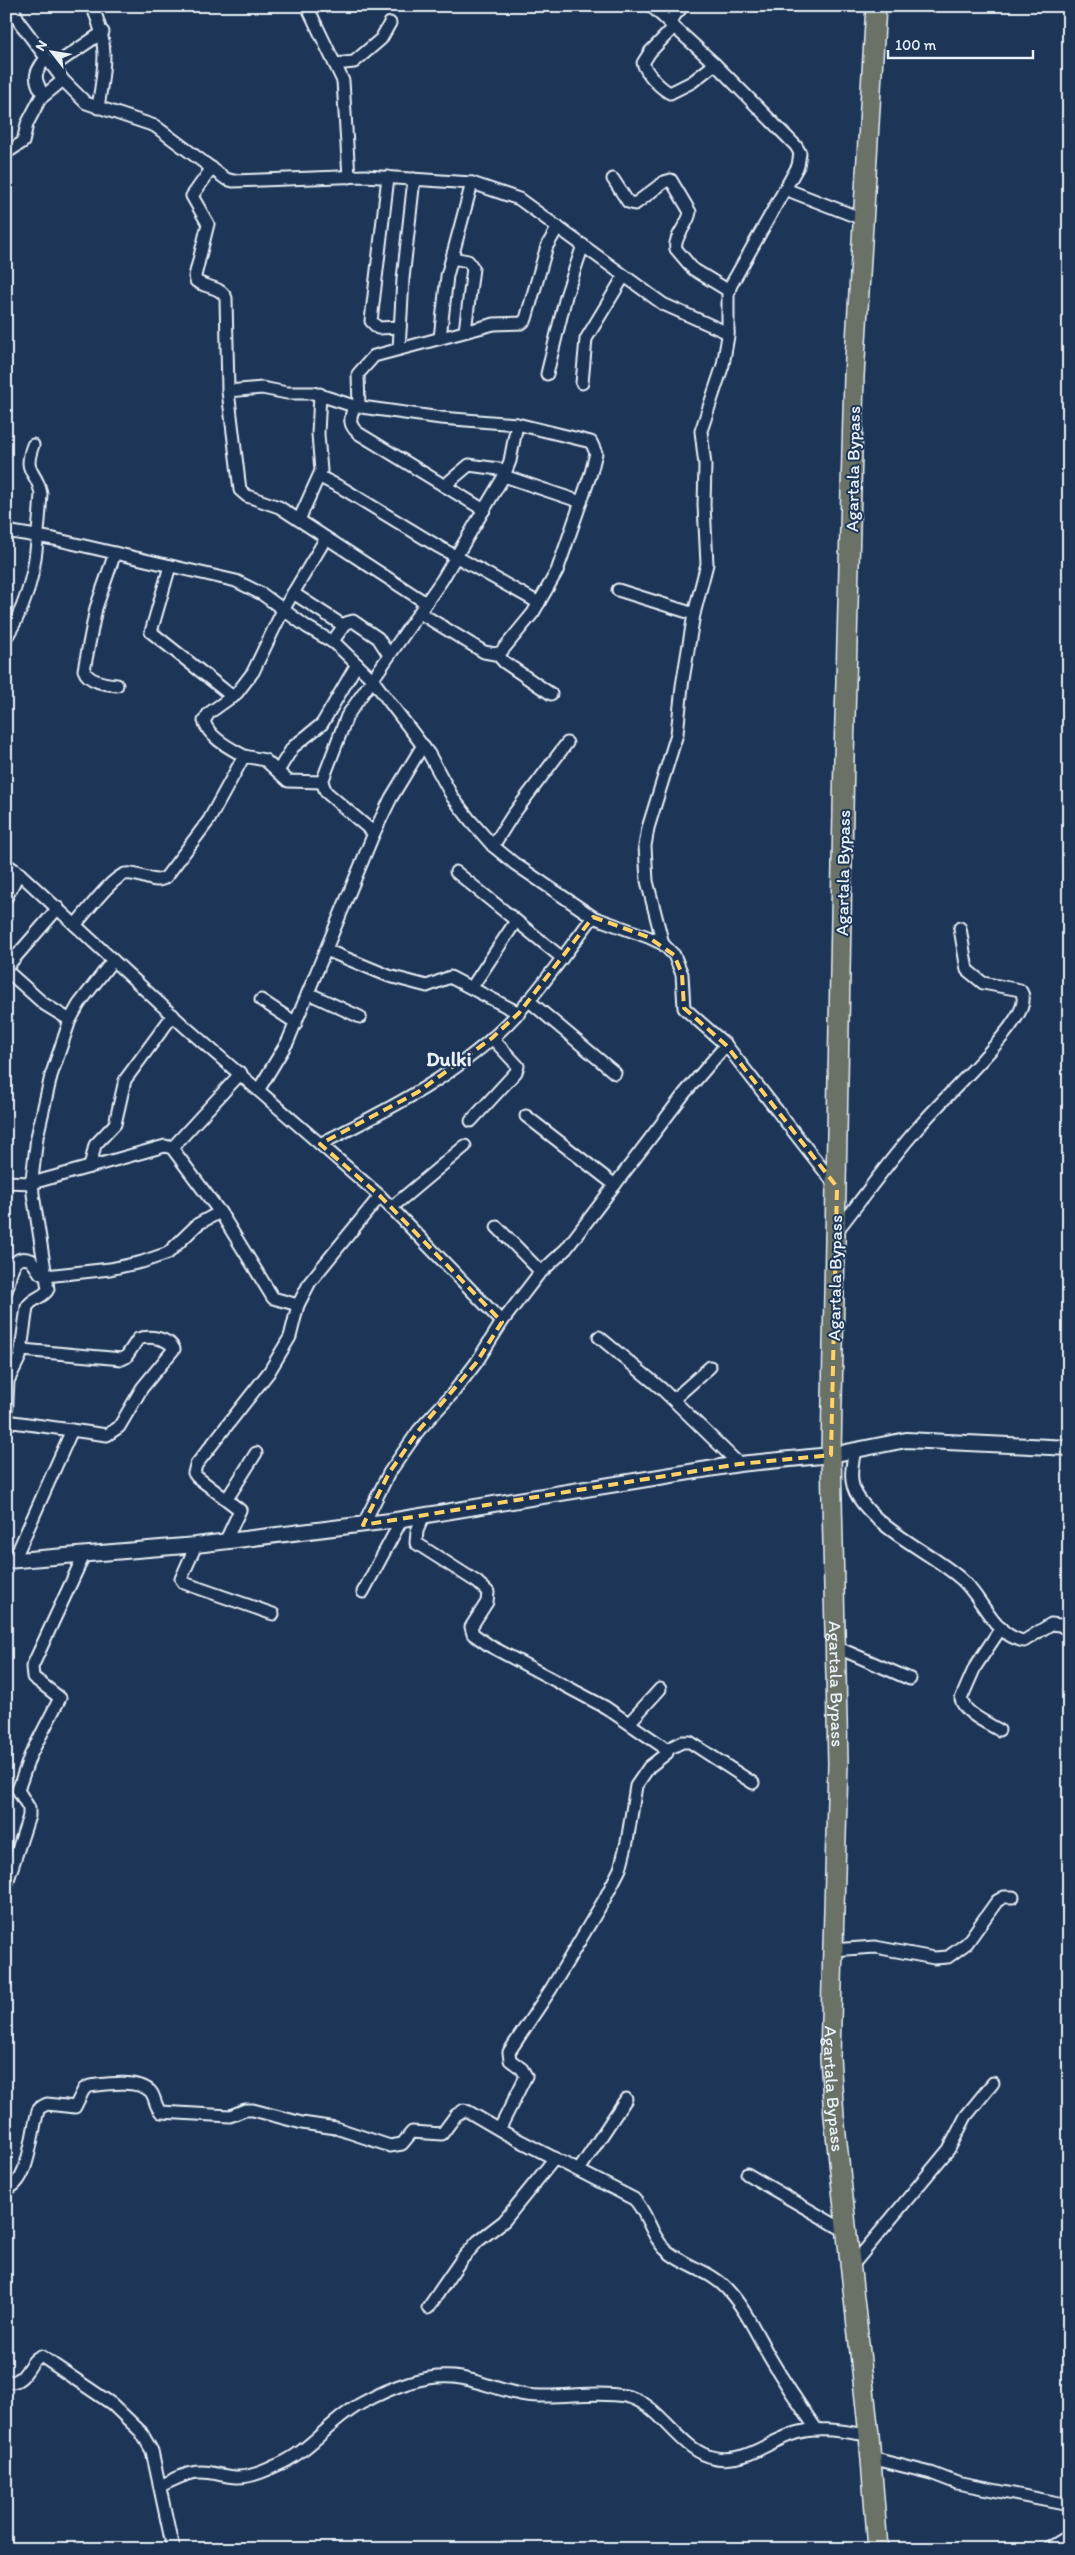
<svg xmlns="http://www.w3.org/2000/svg" width="1075" height="2555" font-family="Itim,sans-serif">
<style>
.lines{fill:none;stroke-linecap:round;stroke-linejoin:round}
.minor-casing{stroke:#e8f1f8;stroke-width:15}
.tertiary-casing{stroke:#e8f1f8;stroke-width:18}
.trunk-casing{stroke:#e8f1f8;stroke-width:22}
.minor{stroke:#1d3557;stroke-width:11}
.tertiary{stroke:#1d3557;stroke-width:14}
.trunk{stroke:#6a7166;stroke-width:19}
.marked{fill:none;stroke:#ffd166;stroke-width:4;stroke-dasharray:10 6;stroke-linejoin:round}
.labels{text-anchor:middle;dominant-baseline:central;stroke-width:4;stroke-linejoin:round;paint-order:stroke}
.street-label{font-size:18px;fill:#e8f1f8;stroke:#1d3557}
.quarter-label{font-size:20px;font-weight:bold;fill:#e8f1f8;stroke:#1d3557}
</style>
<rect width="100%" height="100%" fill="#1d3557"/>
<filter id="ink" filterUnits="userSpaceOnUse"><feTurbulence type="fractalNoise" baseFrequency=".02" numOctaves="2"/><feDisplacementMap in="SourceGraphic" scale="10" xChannelSelector="R" yChannelSelector="G"/><feConvolveMatrix kernelMatrix="1 2 1 2 8 2 1 2 1" color-interpolation-filters="sRGB"/></filter>
<g filter="url(#ink)">
<g class="lines">
<!-- minor casing -->
<g class="minor-casing">
<g id="minor">
<polyline points="12,6 20,23 63,80 86,103 155,126 226,179 233,181 365,176 472,183 519,199 663,304 728,333"/>
<path d="M92 6C110 46 104 67 98 108"/>
<polyline points="307,6 343,81 349,177"/>
<polyline points="651,6 715,64 796,146 800,153 798,166 731,285 728,294 728,336 723,365 701,431 705,465 704,505 707,564 694,614 682,686 677,734 648,828 645,846 647,881 663,944"/>
<polyline points="669,22 683,6"/>
<path d="M674 27 650 52 643 63C647 74 660 88 670 93L692 82 715 64"/>
<polyline points="335,64 354,62 381,39 390,23"/>
<polyline points="53,66 103,32"/>
<path d="M43 95C34 77 33 75 46 58"/>
<polyline points="6,153 23,142 27,124 40,99 63,80"/>
<path d="M212 168 192 196 208 224 195 276 196 281C206 288 220 286 226 298L228 391 240 490 247 496 279 507 426 603"/>
<polyline points="388,177 371,321 378,328 400,327"/>
<path d="M613 179 628 202 635 204 664 182 671 180 690 212C689 224 673 237 676 249L693 269 729 291"/>
<polyline points="785,189 865,220"/>
<polyline points="452,258 468,261 473,268 465,331"/>
<polyline points="440,338 447,276 472,183"/>
<polyline points="399,349 403,279 414,179"/>
<polyline points="547,374 566,296 583,245"/>
<polyline points="582,383 586,339 624,276"/>
<polyline points="228,391 262,388 287,393 313,393 354,406 441,418 517,424 591,442 596,453 591,473 557,571 533,613 501,652 495,654 484,652 420,613"/>
<path d="M354 406C350 419 348 424 358 433L484 510"/>
<polyline points="359,407 358,374 374,356 494,324 522,323 526,319 547,246 558,227"/>
<polyline points="504,476 581,502"/>
<polyline points="320,477 342,488 439,547 539,603"/>
<polyline points="444,486 469,465 506,470"/>
<polyline points="299,520 321,471 318,434 320,394"/>
<polyline points="6,531 54,539 236,581 262,594 307,627 336,644 372,679 429,754 453,798 470,820 493,846 515,864 593,917 648,937 663,944 674,955 682,974 684,1008 726,1045 836,1186"/>
<path d="M115 553 96 608 84 670C88 682 106 684 117 685"/>
<polyline points="170,566 151,632 233,697"/>
<polyline points="618,590 694,614"/>
<polyline points="293,593 344,626"/>
<path d="M6 638C36 591 37 549 41 494 37 469 22 475 33 445"/>
<polyline points="332,642 346,623 353,621 378,638 389,655"/>
<polyline points="497,654 504,662 551,694"/>
<path d="M244 756C230 748 209 738 204 721L209 713 237 693 253 672 283 610 326 538"/>
<polyline points="278,771 293,747 322,724 357,664"/>
<polyline points="374,833 326,792 322,782 347,716 442,580 504,476 510,461 517,424"/>
<polyline points="493,846 512,816 567,743"/>
<polyline points="6,864 19,873 183,1025 380,1196 502,1322"/>
<polyline points="456,872 561,957"/>
<polyline points="6,898 19,873"/>
<path d="M75 925C86 913 111 878 125 874 139 871 154 886 166 877L209 820 244 756 265 760 288 781 322 782"/>
<polyline points="326,950 389,976 427,986 450,977 519,1013"/>
<polyline points="6,968 58,908"/>
<polyline points="6,970 44,1004 70,1020"/>
<polyline points="472,987 516,921"/>
<polyline points="308,993 360,1017"/>
<polyline points="261,1000 296,1023"/>
<polyline points="528,1000 615,1073"/>
<polyline points="259,1089 288,1041 374,833 391,798 423,745"/>
<polyline points="526,1116 615,1185"/>
<polyline points="471,1121 516,1072 518,1066 492,1038"/>
<path d="M320 1144C390 1109 464 1072 518 1013 544 985 569 948 593 917"/>
<polyline points="172,1148 241,1073"/>
<polyline points="90,1167 95,1145 115,1124 125,1080 173,1015"/>
<polyline points="6,1182 32,1183 165,1146 172,1148 222,1215 273,1298 298,1305"/>
<polyline points="391,1208 465,1146"/>
<polyline points="497,1227 541,1272"/>
<path d="M836 1232C863 1198 888 1162 917 1129 947 1094 982 1064 1010 1027 1017 1017 1029 1001 1020 990L983 983 967 970 960 928"/>
<path d="M6 1291C12 1278 9 1252 31 1260L40 1273 46 1276 110 1269 142 1262 168 1253 198 1224 220 1212"/>
<polyline points="599,1337 663,1390 739,1464"/>
<polyline points="674,1399 710,1367"/>
<path d="M6 1421 8 1381 20 1357 27 1307C32 1298 45 1297 48 1289L33 1194 32 1179 37 1137 51 1076 70 1020 79 1004 113 960"/>
<path d="M6 1421 107 1435 119 1427 142 1388 174 1349C169 1338 149 1335 138 1339L126 1357 122 1359 22 1350"/>
<path d="M855 1449C852 1466 848 1482 858 1497 880 1531 930 1552 960 1578 983 1597 992 1635 1024 1641L1051 1624 1060 1625 1069 1631"/>
<polyline points="227,1499 256,1453"/>
<polyline points="424,1515 417,1531 416,1543 477,1582 488,1592 487,1602 471,1627 473,1634 490,1646 605,1707 662,1746 667,1753 649,1767 636,1786 627,1842 620,1869 604,1900 551,1989 509,2052 510,2060 522,2069 526,2076 500,2128"/>
<polyline points="363,1525 389,1473 419,1430 453,1393 476,1363 502,1322 538,1275 566,1249 684,1094 726,1045"/>
<polyline points="225,1542 240,1510 197,1477 194,1473 196,1465 269,1372 290,1337 298,1305 310,1282 380,1196"/>
<polyline points="196,1545 181,1579 184,1583 273,1614"/>
<polyline points="14,1560 72,1430"/>
<polyline points="363,1592 402,1519"/>
<polyline points="836,1647 910,1679"/>
<polyline points="630,1722 660,1689"/>
<path d="M999 1730C987 1723 964 1713 961 1699L975 1667 1001 1628"/>
<polyline points="666,1750 682,1742 690,1742 753,1783"/>
<polyline points="6,1886 29,1816 29,1808 18,1790 30,1756 60,1698 33,1677 32,1667 84,1555"/>
<polyline points="832,1950 875,1947 934,1958 948,1957 967,1943 997,1901 1004,1897 1013,1897"/>
<polyline points="579,2170 626,2099"/>
<polyline points="747,2174 847,2232"/>
<path d="M6 2189C31 2183 31 2128 39 2108L47 2104 75 2107 84 2089 90 2086C106 2084 137 2079 150 2091 156 2097 154 2106 161 2112L230 2116 245 2110H253L302 2123 336 2128 390 2146 402 2144 412 2132 442 2134 456 2115 464 2110 469 2112 505 2133 634 2199C648 2213 650 2234 664 2248 681 2266 709 2269 727 2289 745 2308 756 2333 769 2356 784 2382 800 2406 817 2430"/>
<polyline points="851,2267 949,2149 966,2116 993,2083"/>
<polyline points="428,2308 461,2260 478,2241 504,2221 555,2158"/>
<path d="M6 2380 12 2382C27 2380 29 2360 41 2356L112 2404 141 2432 152 2451 173 2549"/>
<polyline points="871,2458 931,2473 957,2483 1069,2505"/>
<path d="M160 2486C170 2482 181 2475 192 2473 206 2469 224 2477 238 2477 249 2477 265 2471 275 2466 309 2453 330 2420 362 2403 392 2387 427 2372 461 2378 488 2383 512 2396 540 2396 569 2397 596 2391 625 2396 662 2403 679 2452 716 2458 747 2463 768 2441 796 2433 819 2426 845 2432 869 2435"/>
<polyline points="1048,2549 1069,2536"/>
</g>
</g>
<!-- tertiary casing -->
<g class="tertiary-casing">
<polyline id="tertiary" points="6,1561 196,1545 390,1521 739,1464 831,1455 906,1440 1069,1448"/>
</g>
<!-- trunk casing -->
<g class="trunk-casing">
<g id="trunk">
<path id="s1" d="M876 6 854 376 844 757 831 1455 838 1763 830 2057 834 2116 869 2435 878 2549"/>
</g>
</g>
<!-- minor -->
<use href="#minor" class="minor"/>
<!-- tertiary -->
<use href="#tertiary" class="tertiary"/>
<!-- trunk -->
<use href="#trunk" class="trunk"/>
</g>
</g>
<!-- marked area -->
<path class="marked" d="M593 917 648 937 674 955 682 974 684 1008 726 1045 837 1187 831 1455 739 1464 363 1525 389 1473 419 1430 476 1363 502 1322 380 1196 320 1144 418 1092 492 1038 519 1013Z"/>
<g class="labels">
<!-- street labels -->
<g class="street-label">
<text transform="translate(853 469) rotate(-89)">Agartala Bypass</text>
<text transform="translate(843 873) rotate(-89)">Agartala Bypass</text>
<text transform="translate(835 1278) rotate(-89)">Agartala Bypass</text>
<text stroke="none"><textPath href="#s1" startOffset="1679">Agartala Bypass</textPath></text>
<text stroke="none"><textPath href="#s1" startOffset="2084">Agartala Bypass</textPath></text>
</g>
<!-- quarter labels -->
<g class="quarter-label">
<text x="449" y="1059">Dulki</text>
</g>
</g>
<!-- margin -->
<rect width="1075" height="2555" fill="none" stroke="#1d3557" stroke-width="25"/>
<rect x="12" y="12" width="1050" height="2530" fill="none" stroke="#e8f1f8" stroke-width="2" filter="url(#ink)"/>
<!-- north arrow -->
<g transform="translate(52 52) rotate(301)" stroke="#1d3557" stroke-width="4" paint-order="stroke">
<path d="M0-4L9 19L0 12L-9 19Z" fill="#e8f1f8"/>
<text y="-8" font-size="14" font-weight="bold" text-anchor="middle" fill="#e8f1f8">N</text>
</g>
<!-- scale -->
<path d="M888 50v8h145v-8" fill="none" stroke="#e8f1f8" stroke-width="2.5"/>
<text x="895" y="50" font-size="15" fill="#e8f1f8" stroke="#1d3557" stroke-width="4" paint-order="stroke">100 m</text>
</svg>
